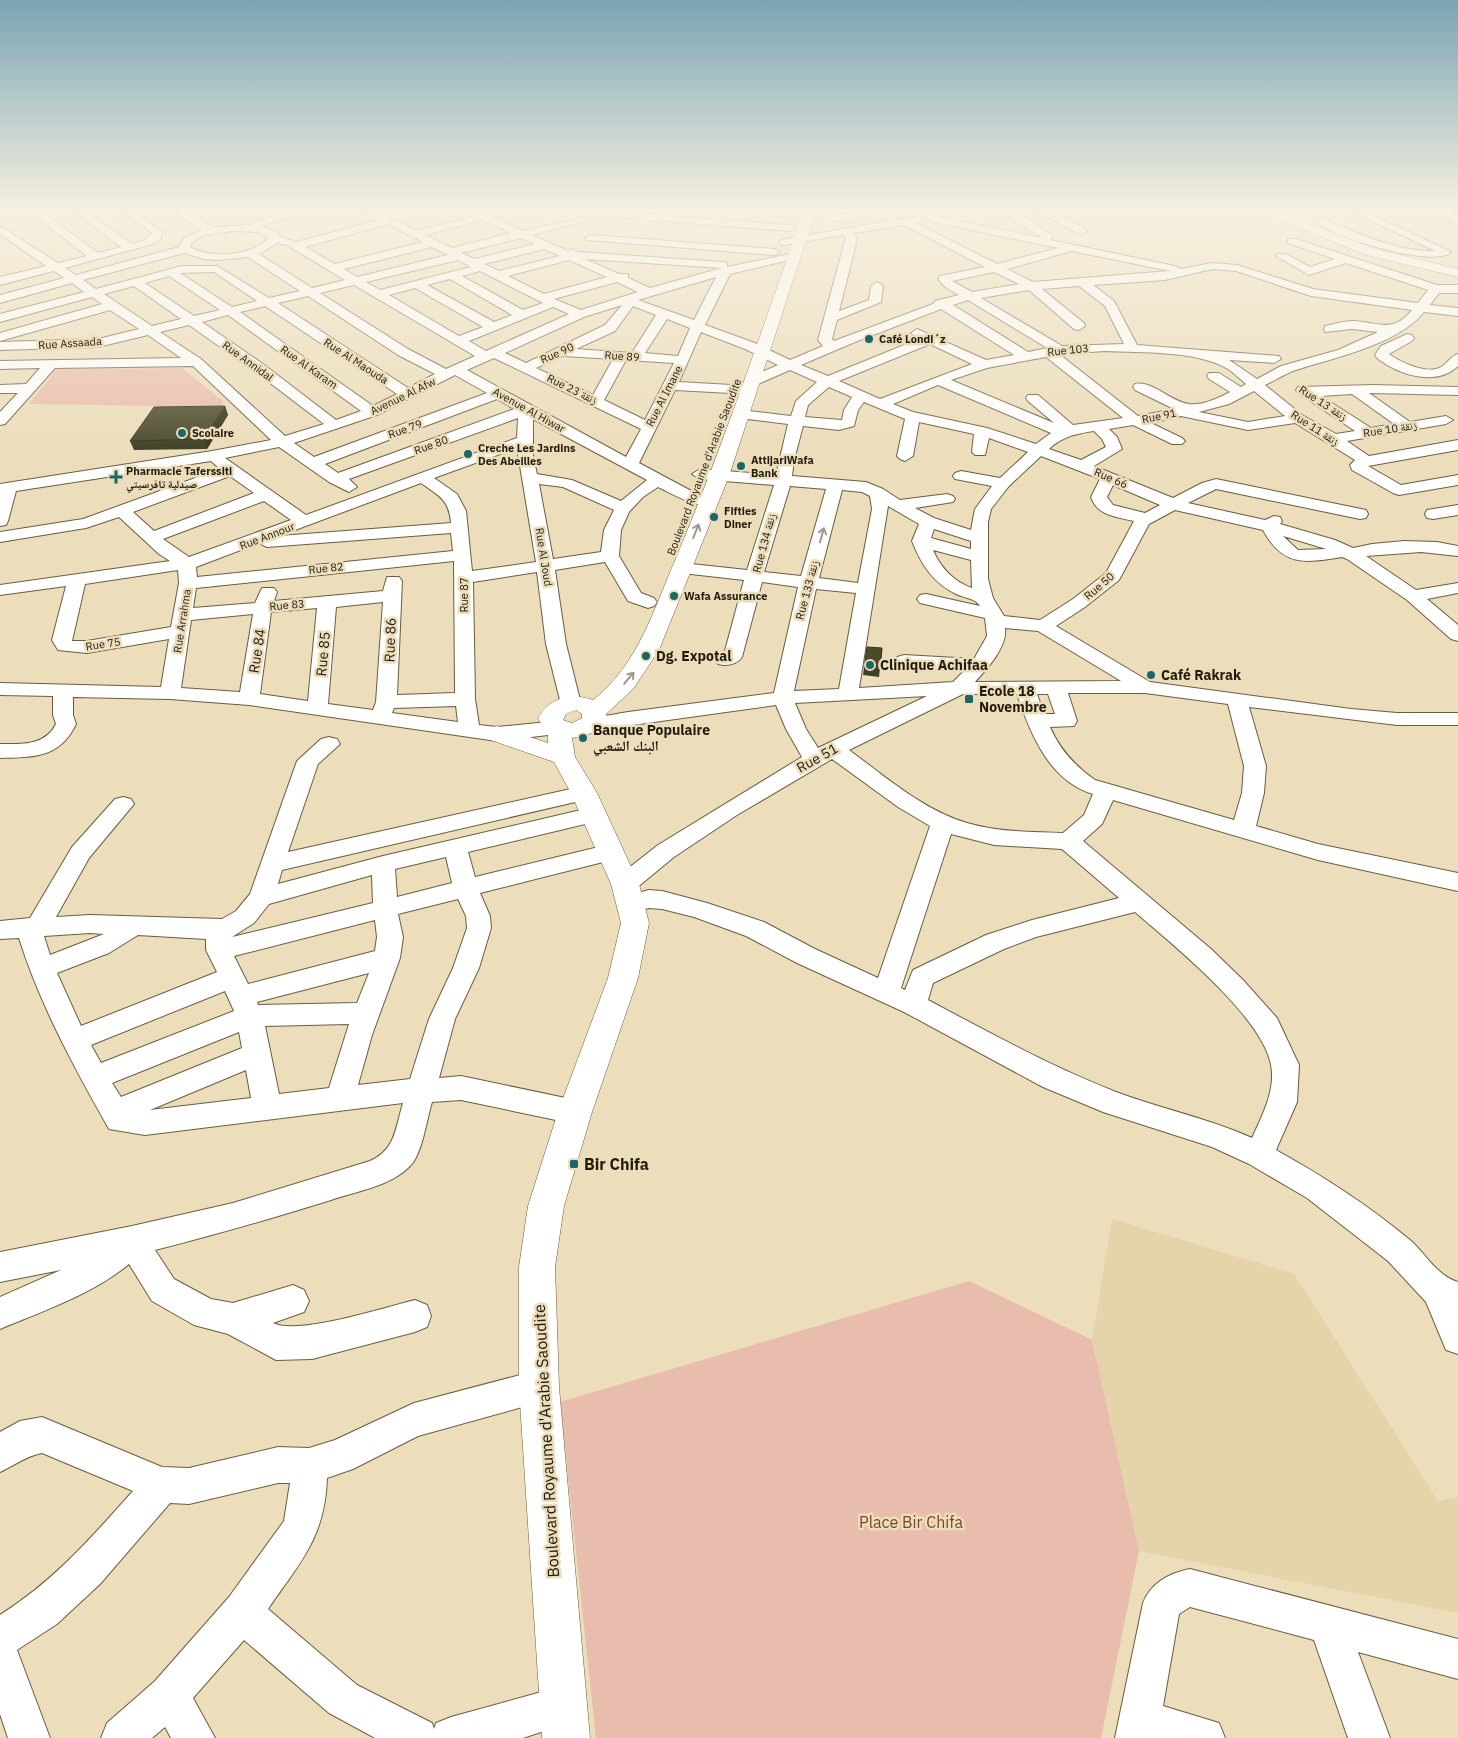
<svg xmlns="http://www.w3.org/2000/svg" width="1458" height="1738" font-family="'IBM Plex Sans','Noto Naskh Arabic',sans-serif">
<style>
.built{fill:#e5d3aa}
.green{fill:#e9bdad}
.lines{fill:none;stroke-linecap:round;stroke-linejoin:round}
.minor-casing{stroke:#6a5d3f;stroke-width:2}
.major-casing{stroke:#6a5d3f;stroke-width:1}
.highway-casing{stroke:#6a5d3f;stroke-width:1}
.minor{fill:#fff;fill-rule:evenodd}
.major{fill:#fff;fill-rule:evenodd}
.highway{fill:#fff;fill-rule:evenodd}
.wall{fill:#404026}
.shaded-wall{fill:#34341f}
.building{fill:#4b4b2c;stroke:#34341f}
.oneway{stroke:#9c9993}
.poi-dot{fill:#19676a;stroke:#ecddbb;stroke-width:2}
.labels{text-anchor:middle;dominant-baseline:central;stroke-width:5;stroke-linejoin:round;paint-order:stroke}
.far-poi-label{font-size:11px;font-weight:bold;fill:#221c10;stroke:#ecddbb;text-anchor:start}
.far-street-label{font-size:11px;fill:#221c10;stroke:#ecddbb}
.street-label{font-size:14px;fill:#221c10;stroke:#ecddbb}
.poi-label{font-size:14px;font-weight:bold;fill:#221c10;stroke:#ecddbb;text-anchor:start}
.near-poi-label{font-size:16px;font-weight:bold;fill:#221c10;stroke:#ecddbb;text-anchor:start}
.near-street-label{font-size:16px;fill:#221c10;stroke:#ecddbb}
.near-park-label{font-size:16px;fill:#804329;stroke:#ecddbb}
</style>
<rect width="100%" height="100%" fill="#ecddbb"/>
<!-- built -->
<polygon class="built" points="1112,1219 1294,1274 1438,1501 1458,1497 1458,1613 1139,1551 1092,1340"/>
<!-- green -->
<g class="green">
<polygon points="182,368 223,401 222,407 29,404 57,369"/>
<polygon points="969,1281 1092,1340 1139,1551 1101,1738 596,1738 560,1402"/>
</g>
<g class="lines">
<!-- minor casing -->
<g class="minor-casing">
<g id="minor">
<path d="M27 210H39L98 253 121 247 72 210H84L132 244 145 240 152 233 120 210H132L162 232 161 239 153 244 65 268 76 275 179 247 184 238 202 230 173 210H186L213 227 252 225V222L298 210H317L261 226 278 233 280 237 297 242 379 220 362 210H376L417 231 498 210 501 213 500 215 493 217 523 231 586 217V221L532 235 568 251 573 249 578 252 723 262 727 263V267L794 253 798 254V258L730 274 705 325 755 343 790 360 823 346 818 340 846 237 843 235 784 245 780 244V240L919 216 924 219 916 223 997 264 1058 248 933 222 925 217 926 210H936L935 215 940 217 1043 238 1013 220 1004 210H1015L1052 235 1053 237 1050 240 1175 266 1181 269 1212 263 1237 265 1313 289 1418 303 1428 290 1346 263 1309 275 1276 256 1278 254H1286L1310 267 1335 259 1288 243V239H1296L1437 285H1458V293H1439L1430 305 1458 308V316L1424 312C1398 345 1332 358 1293 371 1283 375 1274 381 1265 385L1302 415 1336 434 1355 431 1298 393 1296 390 1298 387 1373 385 1458 387V395L1369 393 1410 422 1446 416 1453 420 1446 424 1347 441 1369 456 1458 440V450L1368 466 1401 485 1458 475V485L1399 495 1393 493 1352 470 1350 465 1355 460 1295 423 1248 430 1181 416 1151 423 1182 438 1185 441 1182 444H1172L1133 425 1109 429 1117 437 1122 449 1094 466 1173 498 1202 483 1216 479 1366 510 1368 514 1366 518 1360 519 1216 489 1188 503 1265 520 1274 516 1280 517 1282 521 1280 524 1335 540 1353 548 1372 544 1404 541 1437 542 1458 546V556L1421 552 1366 556 1416 590 1458 583V593L1427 599 1458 625V641L1451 639 1407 600 1347 559 1342 557C1305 563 1283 567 1263 530L1175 510 1149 524 1119 580 1085 607 1056 626 1150 682 1351 709 1397 713H1458V725H1397L1249 707 1266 766 1264 793 1256 826 1318 844 1458 873V891L1318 860 1113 800 1102 824 1083 841 1211 949 1243 980 1277 1018 1299 1065 1297 1102 1276 1150C1323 1176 1368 1205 1410 1240 1426 1254 1437 1276 1458 1282V1354L1446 1350 1426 1302 1388 1261 1307 1198 1249 1164 1212 1147 1103 1112 1043 1087 904 1012 797 963 746 936 694 917 662 909 649 908 632 912 623 909 620 903 623 897 649 890 662 891 707 903 764 922 815 949 878 978 930 826 898 807 832 759 737 815 674 857 634 890 625 893 616 890 613 884 616 878 658 845 802 757 786 729 776 705 589 731 582 730 579 725 582 720 628 712 774 693 798 587 762 582 742 657C736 665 727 666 718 664L715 660 724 653 726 647 744 580 682 573 676 572 673 568 676 564 682 563 747 570 774 485 700 479 692 474 700 469 776 475 788 424 740 418 733 414 740 410 791 416 796 401 817 382 790 370 756 385H746L744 382 746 379 778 365 745 349 701 332 679 382 749 386 756 390 749 394 675 390 639 463 695 493 715 496 717 499C706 515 671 493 658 487L643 497 629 512 621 530 619 556 641 593 654 598 657 602 654 606 648 608 628 601 605 562 555 570 566 644 581 704 578 708 571 710 564 708 561 704 546 644 537 572 473 582 475 699 479 725 497 727 558 721 565 723 568 728 565 733 497 741 249 705 170 699 73 697V715L76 724C60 758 34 757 0 758V744C22 744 45 746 56 724L53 715V696L0 695V683L161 687 169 639 87 653 58 650 52 640 66 586 0 595V585L170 561 159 554 119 517 86 528 0 542V532L83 519 220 469 211 461 16 491 8 521 6 525 0 526V484L212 451 271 440 193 366 55 368 5 424 0 425V412L18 393H0V385L26 384 40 368 0 369V361L181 358 148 335 98 347 0 350V342L98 339 139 329 110 310 0 341V333L102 304 92 297 0 322V314L84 292 72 283 0 303V295L64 278 54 271 0 285V277L46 266 0 234V226L58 263 87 256ZM482 220 511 233 452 248 425 235ZM388 224 423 242 335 264 305 247ZM904 225 985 267 940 276 938 279 945 287 959 295 935 301 933 304 834 341 832 339 837 320 881 302 883 286 877 282 871 286 869 300 839 311 857 240 854 233ZM233 231 258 232 269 238C251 256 212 259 190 247 194 233 220 233 233 231ZM521 238 535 244 475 259 461 253ZM277 243 287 245 345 280 312 288 259 254ZM432 247 448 255 357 277 344 269ZM544 249 560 256 499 271 484 264ZM1072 251 1170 271 1033 282 1007 269ZM184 253 204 259 217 260 248 257 300 291 269 298 217 266H182L96 289 83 280ZM585 259 722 268 650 288 628 278V274H619ZM458 260 471 267 380 290 366 282ZM569 260 607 277 544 294 508 276ZM1212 269 1236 271 1311 296 1412 310C1393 334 1378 322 1353 321 1344 321 1334 324 1325 326L1324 329 1325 332 1352 329 1378 332 1338 350 1281 366 1257 379 1229 360 1274 363 1281 359 1279 356 1137 345 1114 301 1093 285 1165 280ZM480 271 539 301 543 303 523 310 462 276ZM214 272 257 301 232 307 180 273ZM994 272 1019 284 972 292 952 281ZM169 276 220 310 194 316 145 283ZM716 277 694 320 638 300ZM450 279 512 315 494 322 427 285ZM617 282 638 292 581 310 554 299ZM354 285 475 356 446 369 408 349 320 293ZM134 286 181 319 152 326 104 294ZM1079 286 1105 306 1124 344 1062 346 981 298 1029 290 1074 329 1079 330 1085 326 1084 323 1042 289ZM415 288 483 327 459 336 389 295ZM308 296 398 355 435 374 408 388 278 303ZM968 300 1047 348 1028 352 953 305ZM622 305 605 325 526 363 505 353 584 317ZM265 306 397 394 373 406 240 312ZM633 306 656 315 632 353 576 349 615 331ZM553 307 569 314 486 351 469 341ZM941 309 1014 355 986 360 917 329 911 333 919 339 828 376 801 365 855 342ZM228 315 361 411 336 420 263 364 202 322ZM667 319 690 328 678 356 645 353ZM189 325 253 370 324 424 285 436 201 359 160 332ZM930 344 972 364 880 399 839 381ZM1105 351C1141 353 1196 350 1228 369 1234 373 1240 379 1246 384L1241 387 1219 373H1209L1207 376 1209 379 1230 392C1219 398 1201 406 1189 404 1171 402 1152 380 1135 384L1133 387 1135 390 1174 409 1138 416 1059 354ZM562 356H564L613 359 593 395 536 368ZM1046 357 1123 418 1073 425 1038 395H1028L1026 398 1028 401 1054 423 951 380 987 368ZM494 358 641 429 626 457 467 370ZM626 360 674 363 645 420 604 400ZM455 375 487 393 314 457 294 443 377 415ZM938 385 1051 433 1036 444 987 428 913 412 893 404ZM829 387 852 397 844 410 842 420 805 417 808 405ZM1254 391 1285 416 1248 422 1199 412 1229 404ZM1352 394 1394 424 1371 428 1321 396ZM497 399 514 409 338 473 325 464ZM864 402 905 419 897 456 900 459 905 461 913 456 919 422 974 434 972 452 975 455H985L989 438 1028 452 1000 478 961 471 955 473 953 476 955 479 992 486 975 509 971 530 934 518 915 508 953 502 955 499 953 496 947 494 900 500 883 489 866 482 792 476 794 460 803 426 839 430 854 426 858 410ZM518 418 517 438 306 515 225 458 279 447 329 482 349 492 357 487 349 479ZM533 419 647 480 621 501 572 480 537 474 533 457ZM1094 431 1102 439 1106 447 1081 460 1049 449C1063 436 1076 434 1094 431ZM517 448 536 562 472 571 466 511 457 494 434 478ZM1041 456 1100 479 1091 497C1097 516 1117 517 1134 521L1106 573 1073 599 1040 620 1004 616 993 598 988 579V522L991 509 1009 486ZM230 476 254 493 154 531 133 512ZM421 483C439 496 449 499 451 523L279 536ZM539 484 563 487 614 510 604 530 601 552 553 559ZM1113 485 1160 505 1145 513 1113 505 1107 497ZM790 486 826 489 801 576 764 572ZM842 490 862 492 870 496 872 509 858 583 819 578ZM264 501 291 520 189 557 163 539ZM888 506 919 524 912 541C921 564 933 583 956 594 964 598 975 598 980 606L926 594 920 595 917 599 920 603 985 618 987 636 974 659 904 655 897 657 894 661 897 665 904 667 965 670 953 682 859 688ZM934 529 971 541V549L931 538ZM451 533 453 551 197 577 196 567 259 543 267 547ZM1283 536 1323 548 1326 549 1298 550ZM933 550 971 560 972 588C954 582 940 567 933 550ZM454 561 455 693 397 695 402 581 399 577H387L383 591 274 601 277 592 274 588H262L255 603 193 608 196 588ZM178 570 179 583 171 627 87 641H72L85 584ZM816 589 856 593 839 689 794 691ZM383 602 376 702 373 710 328 704 336 607ZM317 608 308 701 260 694 271 612ZM253 614 240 692 181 688 191 620ZM1005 628 1038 631 1121 681 975 682C987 669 1008 646 1005 628ZM1068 693H1145L1228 704 1244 766 1242 793 1234 820 1095 780C1075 766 1060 750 1050 727L1074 726 1077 721ZM963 694H1017C1030 733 1049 781 1093 794L1084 815 1063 833C1031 832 998 832 967 823 923 810 886 777 849 750ZM1037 694H1048L1055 714H1044ZM927 696 818 748 806 729 795 703ZM456 706 458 722 392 713 394 708ZM951 834 994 845 1062 849 1119 898 1032 920 986 935 913 970 905 990 901 988ZM1135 912C1172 944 1262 1016 1271 1065 1276 1090 1262 1116 1252 1138 1208 1118 1161 1109 1116 1092 1050 1066 990 1033 928 1000L933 983 1004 949 1036 937Z"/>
<polygon points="765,210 860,216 865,219 860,222 769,215 765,214"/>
<polygon points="1048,210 1086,229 1087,231 1082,234 1078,233 1036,211"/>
<polygon points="1103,210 1115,210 1123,217 1122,219 1114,219"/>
<path d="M1349 210H1363L1451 252C1434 269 1329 236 1314 221L1315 219H1323C1358 233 1396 252 1435 251Z"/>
<polygon points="1441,210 1452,210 1458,217 1458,226 1454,225"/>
<polygon points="603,211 790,225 795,228 790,231 599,216 599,212"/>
<polygon points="591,235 774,249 780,252 774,255 587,240 585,238"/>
<path d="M1407 334 1412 335 1414 338 1412 341 1389 354C1400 362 1425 374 1439 368 1447 365 1450 356 1458 354V366C1437 387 1398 375 1377 358L1375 355 1381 346Z"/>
<polygon points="1458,505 1458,515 1433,519 1427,518 1425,514 1427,510"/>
<path d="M329 737 337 739 340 744 318 764 288 852 584 786 592 788 595 793 592 798 584 800 282 870 278 884 383 856 594 807 602 810 605 815 602 820 468 852 475 877 611 844 619 846 623 852 619 858 480 893 490 916 491 928 479 968 455 1019 439 1078 461 1076 575 1100 585 1103 589 1112 585 1121 575 1124 461 1100 432 1102C427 1118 422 1155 410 1166 391 1186 357 1191 331 1200 273 1218 215 1235 155 1250L174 1279 211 1299 233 1303 293 1285 304 1290 309 1301 304 1312 273 1323C297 1336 386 1307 415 1300L427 1305 431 1316 427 1327 415 1332 312 1359 276 1360 228 1334 194 1325 152 1301 129 1264C93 1294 43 1311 0 1329V1297L61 1270 0 1282V1252L132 1226 233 1203 370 1161C396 1149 395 1129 403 1103L145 1135 109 1129C74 1067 40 1005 19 938L0 939V921L30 918 72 847 115 799 123 797 131 799 134 804 89 858 56 917 90 915 222 919 236 911 250 894 297 761 321 739ZM446 857 452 883 397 897 395 869ZM372 875 373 903 232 937 254 923 269 904ZM458 899 466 916 467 928 453 968 429 1019 410 1079 358 1085 372 1035 400 958 403 937 398 914ZM375 920 377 937 375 951 248 984 234 956ZM90 933 104 934 50 955 44 936ZM138 935 206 939V950L217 972 81 1026 57 973 109 953ZM369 973 357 1003 258 1005 257 1002ZM225 991 234 1011 101 1063 91 1045ZM349 1024 329 1088 279 1094 265 1026ZM239 1032 242 1048 121 1097 112 1083ZM246 1070 251 1098 150 1110Z"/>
<path d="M539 1370 551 1375 556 1387 551 1399 418 1436 353 1469 327 1478C325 1538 300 1562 268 1609L357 1685 432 1723 434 1729 436 1723 451 1717 563 1686 577 1692 583 1706 577 1720 523 1738H375L329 1713 244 1640 193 1698 215 1738H171L165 1727 152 1738H101L107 1723 155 1681 229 1597 284 1521 290 1483H278L189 1504 170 1503 100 1584 57 1624 17 1650 50 1738H8L0 1714V1615C55 1580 90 1539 133 1491L42 1453C26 1456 15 1465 0 1472V1432L20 1421 42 1417 162 1467 189 1468 278 1447 309 1448 335 1440 414 1403Z"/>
<path d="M1190 1569 1458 1639V1679L1358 1652 1390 1738H1348L1314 1640 1190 1607 1179 1614 1163 1706 1219 1723 1225 1738H1115L1143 1603C1151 1583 1169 1573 1190 1569Z"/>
</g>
</g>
<!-- major casing -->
<g class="major-casing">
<path id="major" d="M804 210H816L729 476 659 650 633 689 606 714 607 718C598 732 588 736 572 738L575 757 597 793 639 884 649 923 638 978 592 1112 564 1206 555 1267 559 1387 590 1738H542L519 1387V1267L528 1206 558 1112 608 978 621 923 611 884 571 793 554 762 488 739 485 734 488 729 497 726 548 743V732L538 719C548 697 572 693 593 700 638 665 654 609 676 558 724 444 763 327 804 210ZM576 710 582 714V718L572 723 563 720 566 714Z"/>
</g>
<!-- highway casing -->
<g class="highway-casing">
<polygon id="highway" points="1255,210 1273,210 1376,249 1458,269 1458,277 1367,255"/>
</g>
<!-- minor -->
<use href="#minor" class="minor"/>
<!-- major -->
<use href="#major" class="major"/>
<!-- highway -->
<use href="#highway" class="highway"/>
</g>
<!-- wall -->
<g class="wall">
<polygon points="225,406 228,415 207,449 134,450 130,441"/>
<polygon points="882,648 879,677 863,675 864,668"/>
</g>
<!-- shaded-wall -->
<polygon class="shaded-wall" points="225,406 228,415 207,449 204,439"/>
<!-- building -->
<g class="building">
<polygon points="225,406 204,439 130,441 154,407"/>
<polygon points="867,647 882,648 880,670 864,668"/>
</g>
<!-- one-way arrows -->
<defs><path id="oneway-shaft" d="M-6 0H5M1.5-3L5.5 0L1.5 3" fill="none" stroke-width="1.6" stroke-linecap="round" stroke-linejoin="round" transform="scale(1.25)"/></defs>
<g class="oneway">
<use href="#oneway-shaft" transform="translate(696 531) rotate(-68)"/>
<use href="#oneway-shaft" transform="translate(822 535) rotate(-74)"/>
<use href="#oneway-shaft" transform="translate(629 678) rotate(-50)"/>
</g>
<!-- sky -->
<linearGradient id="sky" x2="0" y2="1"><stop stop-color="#7aa4b3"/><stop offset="0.46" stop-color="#f6f0e0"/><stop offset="1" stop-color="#f6f0e0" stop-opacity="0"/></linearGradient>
<rect width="1458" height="454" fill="url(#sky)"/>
<!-- markers -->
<g class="poi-dot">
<circle cx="869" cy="339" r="5"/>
<circle cx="182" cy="433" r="5"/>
<circle cx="468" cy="454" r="5"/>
<circle cx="741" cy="466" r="5"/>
<path d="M113.5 469.5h5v5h5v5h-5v5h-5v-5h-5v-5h5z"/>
<circle cx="714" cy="517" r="5"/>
<circle cx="674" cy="596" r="5"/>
<circle cx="646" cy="656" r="5"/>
<circle cx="870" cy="665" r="5"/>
<circle cx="1151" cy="675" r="5"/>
<rect x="964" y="694" width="10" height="10" rx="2.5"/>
<circle cx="583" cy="738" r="5"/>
<rect x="569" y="1159" width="10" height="10" rx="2.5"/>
</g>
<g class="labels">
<!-- far-poi labels -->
<g class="far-poi-label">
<text x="879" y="339">Café Londi´z</text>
<text x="192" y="433">Scolaire</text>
<text x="478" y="448">Creche Les Jardins<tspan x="478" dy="13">Des Abeilles</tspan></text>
<text x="751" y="460">AttijariWafa<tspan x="751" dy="13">Bank</tspan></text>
<text x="126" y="471">Pharmacie Taferssiti<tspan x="126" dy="13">صيدلية تافرسيتي</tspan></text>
<text x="724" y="511">Fifties<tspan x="724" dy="13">Diner</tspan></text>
<text x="684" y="596">Wafa Assurance</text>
</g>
<!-- far-street labels -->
<g class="far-street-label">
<text transform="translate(70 343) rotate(-4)">Rue Assaada</text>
<text transform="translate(1068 350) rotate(-6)">Rue 103</text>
<text transform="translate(557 353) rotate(-24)">Rue 90</text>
<text transform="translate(622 356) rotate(4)">Rue 89</text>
<text transform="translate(248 361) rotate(36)">Rue Annidal</text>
<text transform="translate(356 361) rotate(33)">Rue Al Maouda</text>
<text transform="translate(309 367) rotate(35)">Rue Al Karam</text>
<text transform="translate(572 389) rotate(26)">Rue 23 زنقة</text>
<text transform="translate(403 396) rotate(-26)">Avenue Al Afw</text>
<text transform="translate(664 396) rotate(-63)">Rue Al Imane</text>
<text transform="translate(1323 403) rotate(33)">Rue 13 زنقة</text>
<text transform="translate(529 410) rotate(29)">Avenue Al Hiwar</text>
<text transform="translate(1159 416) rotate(-12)">Rue 91</text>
<text transform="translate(1315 428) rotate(33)">Rue 11 زنقة</text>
<text transform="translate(405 429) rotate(-20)">Rue 79</text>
<text transform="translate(1390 429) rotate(-9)">Rue 10 زنقة</text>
<text transform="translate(431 445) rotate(-20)">Rue 80</text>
<text transform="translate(704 467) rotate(-69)">Boulevard Royaume d'Arabie Saoudite</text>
<text transform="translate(1111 478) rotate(23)">Rue 66</text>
<text transform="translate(267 536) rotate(-21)">Rue Annour</text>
<text transform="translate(764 543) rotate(-75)">Rue 134 زنقة</text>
<text transform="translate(544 557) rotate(81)">Rue Al Joud</text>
<text transform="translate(326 568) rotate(-6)">Rue 82</text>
<text transform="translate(1099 586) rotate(-41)">Rue 50</text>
<text transform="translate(807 590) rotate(-75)">Rue 133 زنقة</text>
<text transform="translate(464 595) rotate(-90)">Rue 87</text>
<text transform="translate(287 605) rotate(-5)">Rue 83</text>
<text transform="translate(182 621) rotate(-81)">Rue Arrahma</text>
<text transform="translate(103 644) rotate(-9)">Rue 75</text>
</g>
<!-- street labels -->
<g class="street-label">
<text transform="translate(390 640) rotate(-88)">Rue 86</text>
<text transform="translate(257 651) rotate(-81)">Rue 84</text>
<text transform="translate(323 654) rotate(-85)">Rue 85</text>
<text transform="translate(817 758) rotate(-29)">Rue 51</text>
</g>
<!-- poi labels -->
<g class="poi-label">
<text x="656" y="656">Dg. Expotal</text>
<text x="880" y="665">Clinique Achifaa</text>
<text x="1161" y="675">Café Rakrak</text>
<text x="979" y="691">Ecole 18<tspan x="979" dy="16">Novembre</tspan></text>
<text x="593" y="730">Banque Populaire<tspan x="593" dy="16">البنك الشعبي</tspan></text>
</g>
<!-- near-poi labels -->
<g class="near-poi-label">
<text x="584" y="1164">Bir Chifa</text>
</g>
<!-- near-street labels -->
<g class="near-street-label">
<text transform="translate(546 1441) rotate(-93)">Boulevard Royaume d'Arabie Saoudite</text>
</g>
<!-- near-park labels -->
<g class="near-park-label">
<text x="911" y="1522">Place Bir Chifa</text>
</g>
</g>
</svg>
